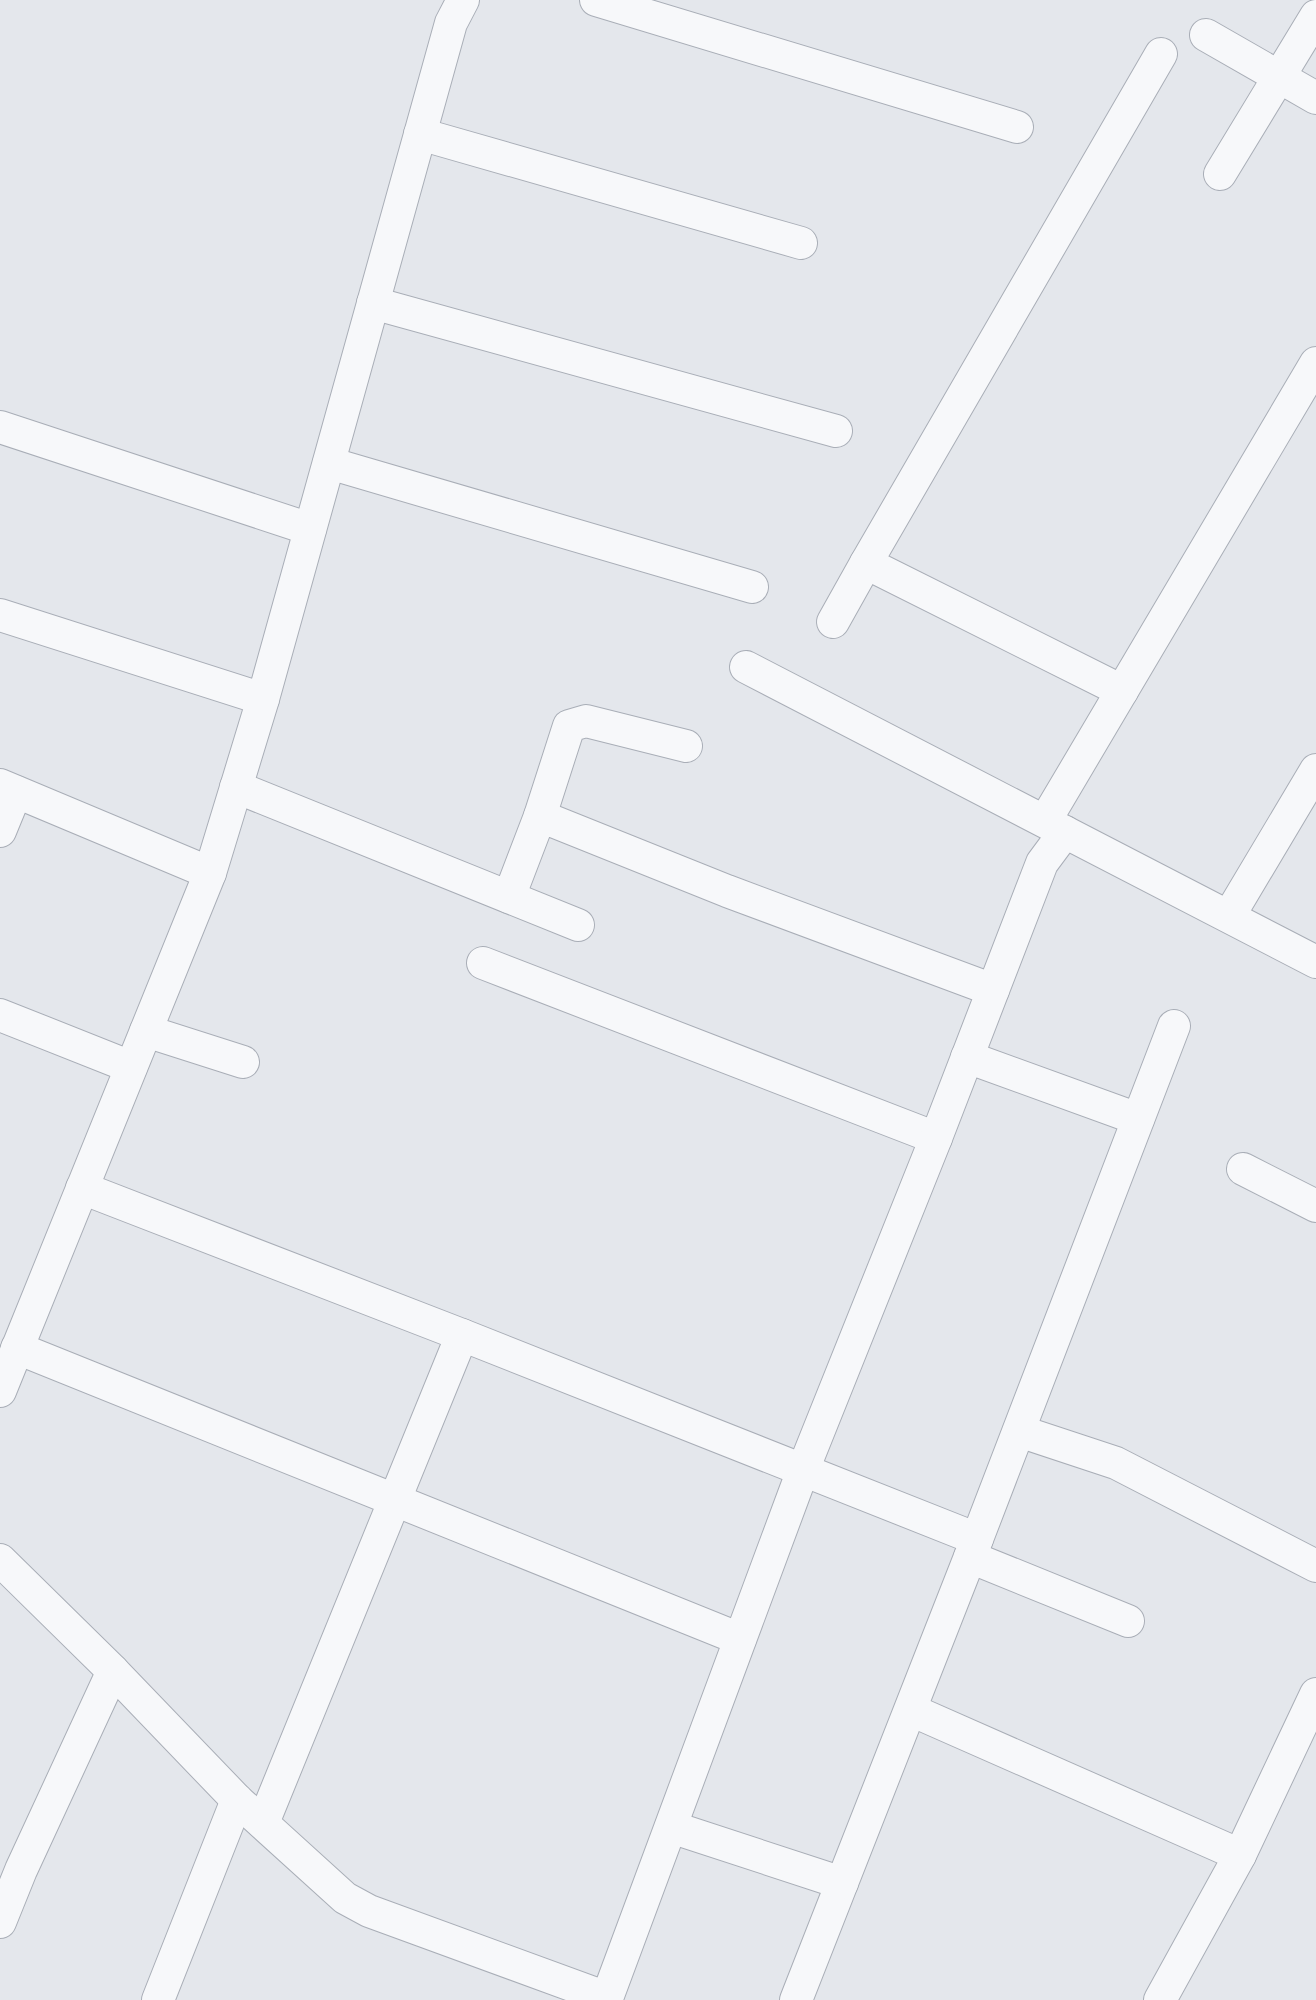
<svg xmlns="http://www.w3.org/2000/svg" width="1316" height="2000" font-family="'Space Grotesk',sans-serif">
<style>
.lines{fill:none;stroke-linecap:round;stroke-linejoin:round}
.minor-casing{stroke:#a9aeb7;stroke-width:34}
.minor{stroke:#f7f8fa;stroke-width:32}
</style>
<rect width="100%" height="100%" fill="#e4e7ec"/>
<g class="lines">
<!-- minor casing -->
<g class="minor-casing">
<g id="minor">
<polyline points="596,0 1017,127"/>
<polyline points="1206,35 1316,98"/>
<polyline points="420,134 801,243"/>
<polyline points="1220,174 1316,16"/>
<polyline points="373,303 836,431"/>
<polyline points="0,427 310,529"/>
<polyline points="329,463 752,587"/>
<polyline points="0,615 263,699"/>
<polyline points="833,622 866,563"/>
<polyline points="746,667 1316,962"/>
<polyline points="1122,691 866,563 1161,54"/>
<polyline points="0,785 210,873"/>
<polyline points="236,787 578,925"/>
<polyline points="540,816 569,726 586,721 686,746"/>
<polyline points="1045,821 1316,363"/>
<polyline points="0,831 16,792"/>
<polyline points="509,897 540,816 727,891 993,990"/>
<polyline points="1229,916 1316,770"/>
<polyline points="483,963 936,1138"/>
<polyline points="0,1015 131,1067"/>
<polyline points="146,1031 243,1062"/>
<polyline points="967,1057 1138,1119"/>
<polyline points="1243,1169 1316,1206"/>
<polyline points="82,1188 462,1335 263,1823"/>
<polyline points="462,1335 977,1539 796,2000"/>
<polyline points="17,1348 740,1639"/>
<polyline points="0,1391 210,873 263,699 451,23 463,0"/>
<polyline points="1019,1431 1116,1463 1316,1566"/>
<polyline points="977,1539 1174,1026"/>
<polyline points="970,1557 1128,1621"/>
<polyline points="0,1560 113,1671 237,1800 345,1898 369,1911 607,1998 803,1470 936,1138 1042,863 1065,832"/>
<polyline points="911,1710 1240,1855"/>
<polyline points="671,1827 842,1883"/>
<polyline points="0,1922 21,1870 113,1671"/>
<polyline points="158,2000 237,1800"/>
<polyline points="1160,2000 1240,1855 1316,1694"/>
</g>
</g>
<!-- minor -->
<use href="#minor" class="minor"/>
</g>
</svg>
